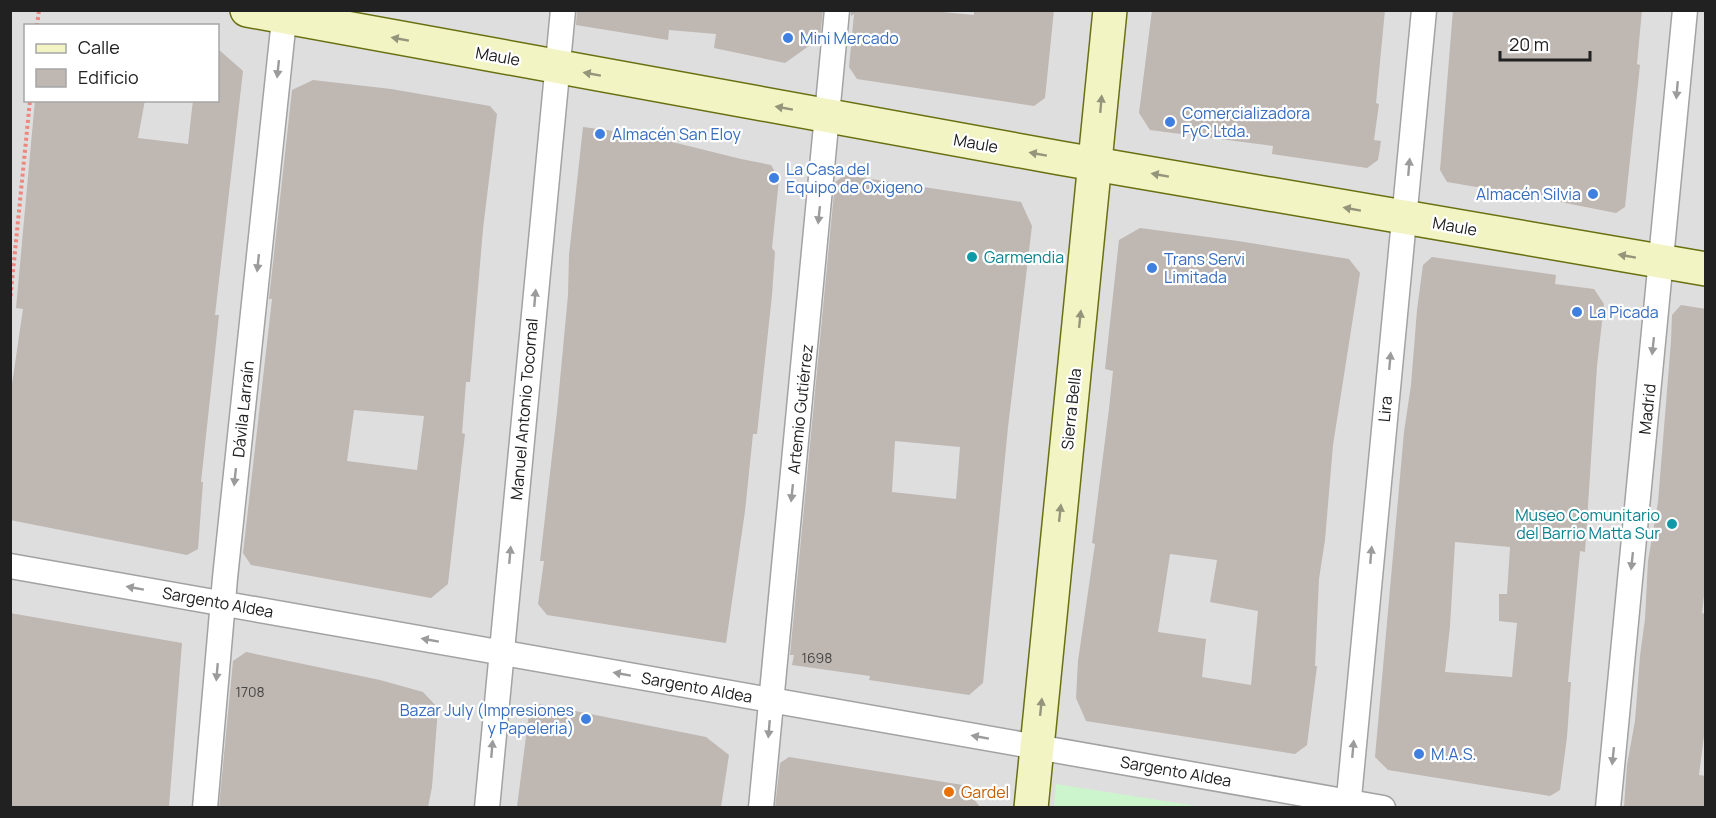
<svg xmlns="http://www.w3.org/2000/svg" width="1716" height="818" font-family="Manrope,sans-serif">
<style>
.residential{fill:#dfdede;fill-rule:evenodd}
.park{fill:#ccf5ce}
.building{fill:#beb7b2;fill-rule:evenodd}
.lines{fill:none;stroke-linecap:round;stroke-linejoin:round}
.street-casing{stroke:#a2a2a2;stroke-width:27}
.secondary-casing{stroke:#687011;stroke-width:36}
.path{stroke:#ec877e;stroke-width:4;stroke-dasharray:3 3;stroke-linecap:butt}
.street{stroke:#fff;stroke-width:24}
.secondary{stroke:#f3f4c4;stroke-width:33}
.oneway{fill:#94957b}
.oneway2{fill:#9b9b9b}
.shop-dot{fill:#3f7fe0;stroke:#fff;stroke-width:2}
.culture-dot{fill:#0f9aa8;stroke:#fff;stroke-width:2}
.food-dot{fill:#e8710a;stroke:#fff;stroke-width:2}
.labels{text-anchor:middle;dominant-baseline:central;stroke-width:4.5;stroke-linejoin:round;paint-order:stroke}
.number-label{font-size:14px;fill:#484645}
.shop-label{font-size:16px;fill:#366cbe;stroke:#fff;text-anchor:start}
.street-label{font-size:16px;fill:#212121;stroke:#fff}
.culture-label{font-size:16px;fill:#0d838f;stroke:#fff;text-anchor:start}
.food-label{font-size:16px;fill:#c56008;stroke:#fff;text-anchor:start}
</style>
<rect width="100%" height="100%" fill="#f0eee9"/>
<!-- residential -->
<path class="residential" d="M11 11H1705V807H11ZM26 26H218V100H26Z"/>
<!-- park -->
<polygon class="park" points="1056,784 1203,807 1054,807"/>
<!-- building -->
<g class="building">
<polygon points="577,10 823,10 820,38 785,63 714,48 716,34 669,30 668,40 576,25"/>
<polygon points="851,10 921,10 974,15 974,10 1054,10 1045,98 1034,106 857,79 849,67 854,14 851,16"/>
<polygon points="1152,10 1385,10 1376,103 1379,104 1374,140 1381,141 1378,160 1367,168 1272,154 1273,146 1150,130 1139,113"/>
<polygon points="1453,10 1642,10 1637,64 1640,65 1625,207 1616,213 1530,196 1447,182 1440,170"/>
<polygon points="218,49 243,71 215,315 219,315 201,482 203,482 198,549 187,555 10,520 10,398 23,309 16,308 35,100 145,100 138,138 188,144 193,100 218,100"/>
<path d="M313 80 391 89 490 106 497 114 483 229 470 382H466L462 433 465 434 448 584 431 598 251 565 243 553 272 299H269L292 90ZM354 410 424 416 417 470 347 461Z"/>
<polygon points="583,127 644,135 741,159 771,165 779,179 772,248 775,252 772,295 757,434 753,434 745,511 726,643 547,615 538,604 544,561 540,561 557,412 568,295 569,255"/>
<path d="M845 175 1021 202 1032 226 1008 427 983 683 969 695 869 680 870 676 792 665 794 655H790L835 182ZM895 441 960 447 956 499 892 492Z"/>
<path d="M1140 228 1238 241 1349 259 1360 273 1333 445 1325 540 1319 579 1315 666H1317L1307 745 1295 754 1086 721 1076 698 1078 661 1095 544 1092 543 1109 409 1113 371 1105 369 1119 240ZM1170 554 1217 560 1210 602 1258 611 1251 685 1202 677 1206 639 1158 632Z"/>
<path d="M1432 257 1556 275 1555 284 1594 289 1604 304 1597 366 1585 552 1580 551 1568 682H1571L1567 737 1560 790 1550 796 1388 770 1375 757 1404 432 1411 385 1417 310 1423 265ZM1455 542 1510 547 1507 594H1499V621L1517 623 1512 677 1445 672 1450 626Z"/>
<polygon points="1681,305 1706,309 1706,578 1702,613 1706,614 1706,720 1699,775 1706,776 1706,807 1624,807 1627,765 1635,721 1640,656 1645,619 1648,561 1658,502 1671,341 1672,315"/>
<polygon points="10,613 182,643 169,807 10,807"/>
<polygon points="246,652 380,680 423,692 438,708 432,787 428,807 219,807 233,661"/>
<polygon points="540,704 706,737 729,755 721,807 517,807 529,713"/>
<polygon points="789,757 963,785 980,807 775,807 780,763"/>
</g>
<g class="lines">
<!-- street casing -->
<g class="street-casing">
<g id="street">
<polyline points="10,566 1383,808"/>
<polyline points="205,808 225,578 285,10"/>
<polyline points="487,808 563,10"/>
<polyline points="761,808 837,10"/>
<polyline points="1348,808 1424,10"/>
<polyline points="1608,808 1685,10"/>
</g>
</g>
<!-- secondary casing -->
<g class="secondary-casing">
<g id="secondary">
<polyline points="247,10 1060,158 1706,269"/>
<polyline points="1031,808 1110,10"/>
</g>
</g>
<!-- path -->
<g class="path">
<polyline points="37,26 39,10"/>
<polyline points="10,302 30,100"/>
</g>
<!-- street -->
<use href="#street" class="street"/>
<!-- secondary -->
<use href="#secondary" class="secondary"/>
</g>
<!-- one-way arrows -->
<defs><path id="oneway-solid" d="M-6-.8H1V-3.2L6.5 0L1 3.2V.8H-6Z" transform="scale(1.5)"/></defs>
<g class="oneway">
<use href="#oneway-solid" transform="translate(400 39) rotate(-170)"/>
<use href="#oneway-solid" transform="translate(592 74) rotate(-170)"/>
<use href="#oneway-solid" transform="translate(1101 104) rotate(-85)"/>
<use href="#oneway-solid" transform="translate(784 108) rotate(-170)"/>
<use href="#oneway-solid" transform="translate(1038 154) rotate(-170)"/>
<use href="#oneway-solid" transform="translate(1160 175) rotate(-170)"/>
<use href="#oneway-solid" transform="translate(1352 209) rotate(-170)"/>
<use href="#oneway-solid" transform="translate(1627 256) rotate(-170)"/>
<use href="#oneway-solid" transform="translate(1080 319) rotate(-84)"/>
<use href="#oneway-solid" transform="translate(1060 513) rotate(-84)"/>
<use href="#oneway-solid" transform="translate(1041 707) rotate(-84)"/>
</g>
<g class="oneway2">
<use href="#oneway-solid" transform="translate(278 69) rotate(96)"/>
<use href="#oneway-solid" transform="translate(1677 90) rotate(95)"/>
<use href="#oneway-solid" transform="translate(1409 167) rotate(-85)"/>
<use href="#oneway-solid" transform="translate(819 215) rotate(96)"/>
<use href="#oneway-solid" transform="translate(258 263) rotate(96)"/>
<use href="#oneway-solid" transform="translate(535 298) rotate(-85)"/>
<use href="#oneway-solid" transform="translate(1653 346) rotate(96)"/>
<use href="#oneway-solid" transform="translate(1390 361) rotate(-85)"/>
<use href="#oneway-solid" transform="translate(235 477) rotate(96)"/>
<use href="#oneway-solid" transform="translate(792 493) rotate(96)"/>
<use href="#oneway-solid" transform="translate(510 555) rotate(-85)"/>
<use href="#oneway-solid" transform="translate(1371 555) rotate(-85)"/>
<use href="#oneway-solid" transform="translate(1632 561) rotate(96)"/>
<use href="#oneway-solid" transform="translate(135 588) rotate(-170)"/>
<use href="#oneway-solid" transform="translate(430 640) rotate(-170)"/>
<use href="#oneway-solid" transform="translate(217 672) rotate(95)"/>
<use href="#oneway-solid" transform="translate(622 674) rotate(-170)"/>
<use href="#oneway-solid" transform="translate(769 729) rotate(95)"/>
<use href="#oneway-solid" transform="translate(980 737) rotate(-170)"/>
<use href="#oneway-solid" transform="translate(492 749) rotate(-85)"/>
<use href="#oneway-solid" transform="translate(1353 749) rotate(-85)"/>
<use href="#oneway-solid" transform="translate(1613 756) rotate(96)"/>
</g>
<!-- markers -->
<g class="shop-dot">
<circle cx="788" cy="38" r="6"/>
<circle cx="1170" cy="122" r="6"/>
<circle cx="600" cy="134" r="6"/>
<circle cx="774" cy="178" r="6"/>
<circle cx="1593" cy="194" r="6"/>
<circle cx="1152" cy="268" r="6"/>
<circle cx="1577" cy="312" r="6"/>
<circle cx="586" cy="719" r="6"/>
<circle cx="1419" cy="754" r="6"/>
</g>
<g class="culture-dot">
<circle cx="972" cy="257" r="6"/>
<circle cx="1672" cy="524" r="6"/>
</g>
<circle class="food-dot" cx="949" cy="792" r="6"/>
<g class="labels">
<!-- number labels -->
<g class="number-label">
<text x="817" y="657">1698</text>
<text x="250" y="691">1708</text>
</g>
<!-- shop labels -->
<g class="shop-label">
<text x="800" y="38">Mini Mercado</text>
<text x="1182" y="113">Comercializadora<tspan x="1182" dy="18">FyC Ltda.</tspan></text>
<text x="612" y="134">Almacén San Eloy</text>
<text x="786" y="169">La Casa del<tspan x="786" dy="18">Equipo de Oxigeno</tspan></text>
<text x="1581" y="194" text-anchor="end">Almacén Silvia</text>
<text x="1164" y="259">Trans Servi<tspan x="1164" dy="18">Limitada</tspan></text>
<text x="1589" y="312">La Picada</text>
<text x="574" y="710" text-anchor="end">Bazar July (Impresiones<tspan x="574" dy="18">y Papeleria)</tspan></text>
<text x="1431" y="754">M.A.S.</text>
</g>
<!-- street labels -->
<g class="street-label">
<text transform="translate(498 56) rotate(10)">Maule</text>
<text transform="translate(976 143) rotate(10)">Maule</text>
<text transform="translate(1455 226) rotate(10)">Maule</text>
<text transform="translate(243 409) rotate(-84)">Dávila Larraín</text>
<text transform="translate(524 409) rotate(-85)">Manuel Antonio Tocornal</text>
<text transform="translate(800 409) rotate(-84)">Artemio Gutiérrez</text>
<text transform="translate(1071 409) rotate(-84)">Sierra Bella</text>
<text transform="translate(1385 409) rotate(-85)">Lira</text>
<text transform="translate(1647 409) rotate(-84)">Madrid</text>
<text transform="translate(218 602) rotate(10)">Sargento Aldea</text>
<text transform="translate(697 687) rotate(10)">Sargento Aldea</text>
<text transform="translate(1176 771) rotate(10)">Sargento Aldea</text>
</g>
<!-- culture labels -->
<g class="culture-label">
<text x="984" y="257">Garmendia</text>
<text x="1660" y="515" text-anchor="end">Museo Comunitario<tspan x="1660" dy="18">del Barrio Matta Sur</tspan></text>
</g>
<!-- food labels -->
<g class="food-label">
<text x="961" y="792">Gardel</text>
</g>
</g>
<!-- border -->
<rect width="1716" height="818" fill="none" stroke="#212121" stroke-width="24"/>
<!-- legend -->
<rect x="24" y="24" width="195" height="78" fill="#ffffff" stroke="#a6a6a6" stroke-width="1.5"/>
<rect x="36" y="44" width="30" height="9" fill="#f3f4c4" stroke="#a6a6a6" stroke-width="1.5"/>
<text x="78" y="54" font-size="18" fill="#212121">Calle</text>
<rect x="36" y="69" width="30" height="18" fill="#beb7b2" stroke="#a6a6a6" stroke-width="1.5"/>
<text x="78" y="84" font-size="18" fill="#212121">Edificio</text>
<!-- scale -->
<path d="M1500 51v9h90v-9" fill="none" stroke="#212121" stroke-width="3"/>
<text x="1509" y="51" font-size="18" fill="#212121" stroke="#ffffff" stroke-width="4.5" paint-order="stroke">20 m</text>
</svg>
